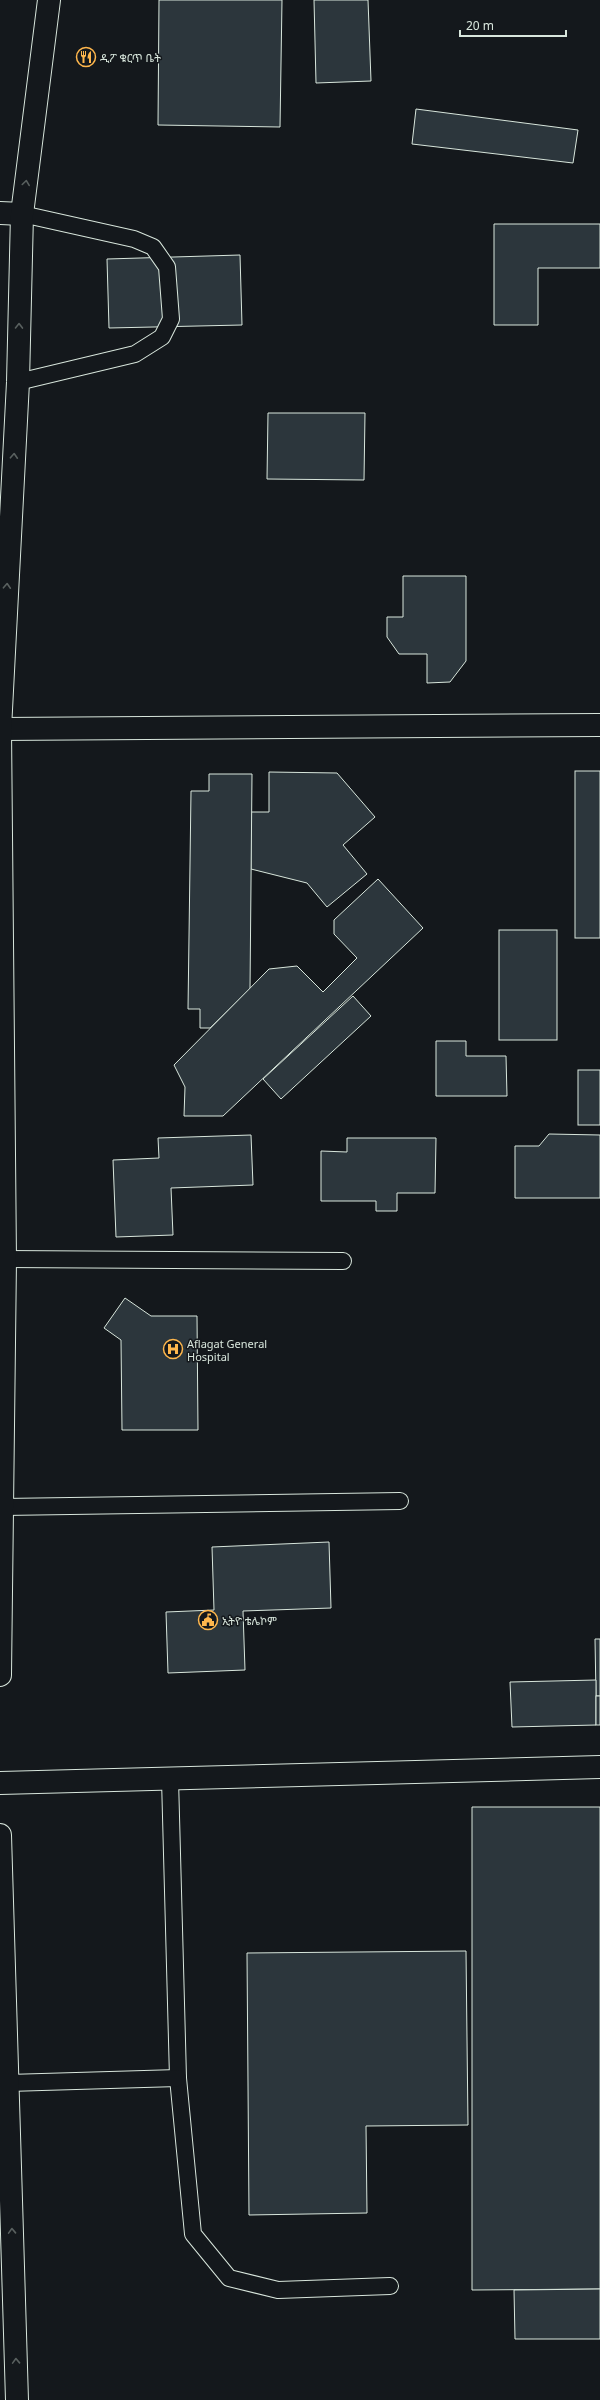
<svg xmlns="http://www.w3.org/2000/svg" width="600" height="2400" font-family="'Noto Sans','Noto Sans Ethiopic',sans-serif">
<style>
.building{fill:#2c363c;stroke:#d8e6dc}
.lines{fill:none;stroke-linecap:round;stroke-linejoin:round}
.service-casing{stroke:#d8e6dc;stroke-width:18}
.minor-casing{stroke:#d8e6dc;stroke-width:24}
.secondary-casing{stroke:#d8e6dc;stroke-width:24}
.service{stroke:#14181c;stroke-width:16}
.minor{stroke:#14181c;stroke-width:22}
.secondary{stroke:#14181c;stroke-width:22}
.oneway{stroke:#59605f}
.labels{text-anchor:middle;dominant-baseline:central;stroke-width:3;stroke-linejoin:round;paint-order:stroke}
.poi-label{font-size:11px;fill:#d8e6dc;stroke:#14181c;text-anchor:start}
</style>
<rect width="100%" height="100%" fill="#14181c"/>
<!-- building -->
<g class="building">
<polygon points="159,0 282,0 280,127 158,125"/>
<polygon points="314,0 368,0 371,81 316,83"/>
<polygon points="416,109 578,130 573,163 412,144"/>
<polygon points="494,224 600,224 600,268 538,268 538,325 494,325"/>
<polygon points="240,255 242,325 109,328 107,259"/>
<polygon points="268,413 365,413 364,480 267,479"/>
<polygon points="403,576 466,576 466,661 450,682 427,683 427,654 399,654 387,637 387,617 403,617"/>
<rect x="575" y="771" width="25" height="167"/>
<polygon points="269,772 337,773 375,817 343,845 367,874 327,907 307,883 251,869 251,812 269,812"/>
<polygon points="209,774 252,774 250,989 210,1028 200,1028 200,1009 188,1009 191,791 209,791"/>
<polygon points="378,879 423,928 223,1116 184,1116 185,1087 174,1065 269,969 297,966 323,992 357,958 334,934 334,920"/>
<rect x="499" y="930" width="58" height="110"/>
<polygon points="353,996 371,1016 281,1099 263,1079"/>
<polygon points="436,1041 466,1041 466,1056 506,1056 507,1096 436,1096"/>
<rect x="578" y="1070" width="22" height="55"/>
<polygon points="549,1134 600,1135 600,1198 515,1198 515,1146 539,1146"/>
<polygon points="251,1135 253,1185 171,1188 173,1235 116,1237 113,1160 159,1158 158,1138"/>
<polygon points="347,1138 436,1138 435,1193 397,1193 397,1211 376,1211 376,1201 321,1201 321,1151 347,1152"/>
<polygon points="125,1298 151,1316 197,1316 198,1430 122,1430 121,1340 104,1328"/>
<polygon points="329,1542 331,1608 243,1611 245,1670 168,1673 166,1612 214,1610 212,1547"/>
<polygon points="595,1639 600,1639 600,1696 596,1696"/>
<polygon points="596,1680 596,1725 512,1727 510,1682"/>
<rect x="596" y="1696" width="4" height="29"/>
<polygon points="472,1807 600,1807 600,2289 472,2290"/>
<polygon points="466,1951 468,2125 366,2126 367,2213 249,2215 247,1953"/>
<polygon points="600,2289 600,2339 515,2339 514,2290"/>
</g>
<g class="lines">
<!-- service casing -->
<g class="service-casing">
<g id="service">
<polyline points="18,382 135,354 162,337 171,319 167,267 153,247 134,239 22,214"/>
<polyline points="5,1259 343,1261"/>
<polyline points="3,1507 400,1501"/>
<polyline points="170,1779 178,2078 193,2234 229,2278 278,2290 390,2286"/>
<polyline points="8,2083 178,2078"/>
</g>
</g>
<!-- minor casing -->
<g class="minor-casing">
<g id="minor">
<polyline points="0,213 22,214"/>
<polyline points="0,729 600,725"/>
<polyline points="0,1783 600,1767"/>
</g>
</g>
<!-- secondary casing -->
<g class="secondary-casing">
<g id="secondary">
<polyline points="0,1675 5,1259 0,729 18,382 22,214 49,0"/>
<polyline points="0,1835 17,2400"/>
</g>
</g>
<!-- service -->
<use href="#service" class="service"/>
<!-- minor -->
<use href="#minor" class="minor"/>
<!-- secondary -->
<use href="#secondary" class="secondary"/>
</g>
<!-- one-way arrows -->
<defs><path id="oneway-chevron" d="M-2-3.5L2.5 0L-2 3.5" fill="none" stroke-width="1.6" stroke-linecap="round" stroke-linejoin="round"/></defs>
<g class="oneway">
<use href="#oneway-chevron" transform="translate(26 183) rotate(-82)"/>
<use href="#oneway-chevron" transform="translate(19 326) rotate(-89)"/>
<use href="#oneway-chevron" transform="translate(14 456) rotate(-87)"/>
<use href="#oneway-chevron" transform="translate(7 586) rotate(-87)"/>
<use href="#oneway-chevron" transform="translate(12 2231) rotate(-92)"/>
<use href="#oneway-chevron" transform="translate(16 2361) rotate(-92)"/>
</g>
<!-- icons -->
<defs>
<g id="restaurant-ring" transform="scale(1)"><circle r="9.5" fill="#14181c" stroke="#ffb74d" stroke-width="1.5"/><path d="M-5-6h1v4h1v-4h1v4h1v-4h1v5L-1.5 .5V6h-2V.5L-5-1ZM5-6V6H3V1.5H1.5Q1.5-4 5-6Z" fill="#ffb74d"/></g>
<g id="hospital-ring" transform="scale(1)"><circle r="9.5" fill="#14181c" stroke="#ffb74d" stroke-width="1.5"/><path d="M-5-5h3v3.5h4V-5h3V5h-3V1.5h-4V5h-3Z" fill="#ffb74d"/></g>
<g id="civic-ring" transform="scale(1)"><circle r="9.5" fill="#14181c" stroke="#ffb74d" stroke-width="1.5"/><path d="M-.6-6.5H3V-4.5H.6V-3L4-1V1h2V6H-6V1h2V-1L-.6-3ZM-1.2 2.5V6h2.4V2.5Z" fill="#ffb74d"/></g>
</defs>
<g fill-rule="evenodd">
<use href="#restaurant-ring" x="86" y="57"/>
<use href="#hospital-ring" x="173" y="1349"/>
<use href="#civic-ring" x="208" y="1620"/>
</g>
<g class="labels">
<!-- poi labels -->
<g class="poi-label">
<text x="100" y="57">ዲፖ ቁርጥ ቤት</text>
<text x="187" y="1343">Aflagat General<tspan x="187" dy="13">Hospital</tspan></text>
<text x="222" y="1620">ኢትዮ ቴሌኮም</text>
</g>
</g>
<!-- scale -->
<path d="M460 30v6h106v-6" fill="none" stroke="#d8e6dc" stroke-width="2"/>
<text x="466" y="30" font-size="12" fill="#d8e6dc" stroke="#14181c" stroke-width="3" paint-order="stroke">20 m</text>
</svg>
